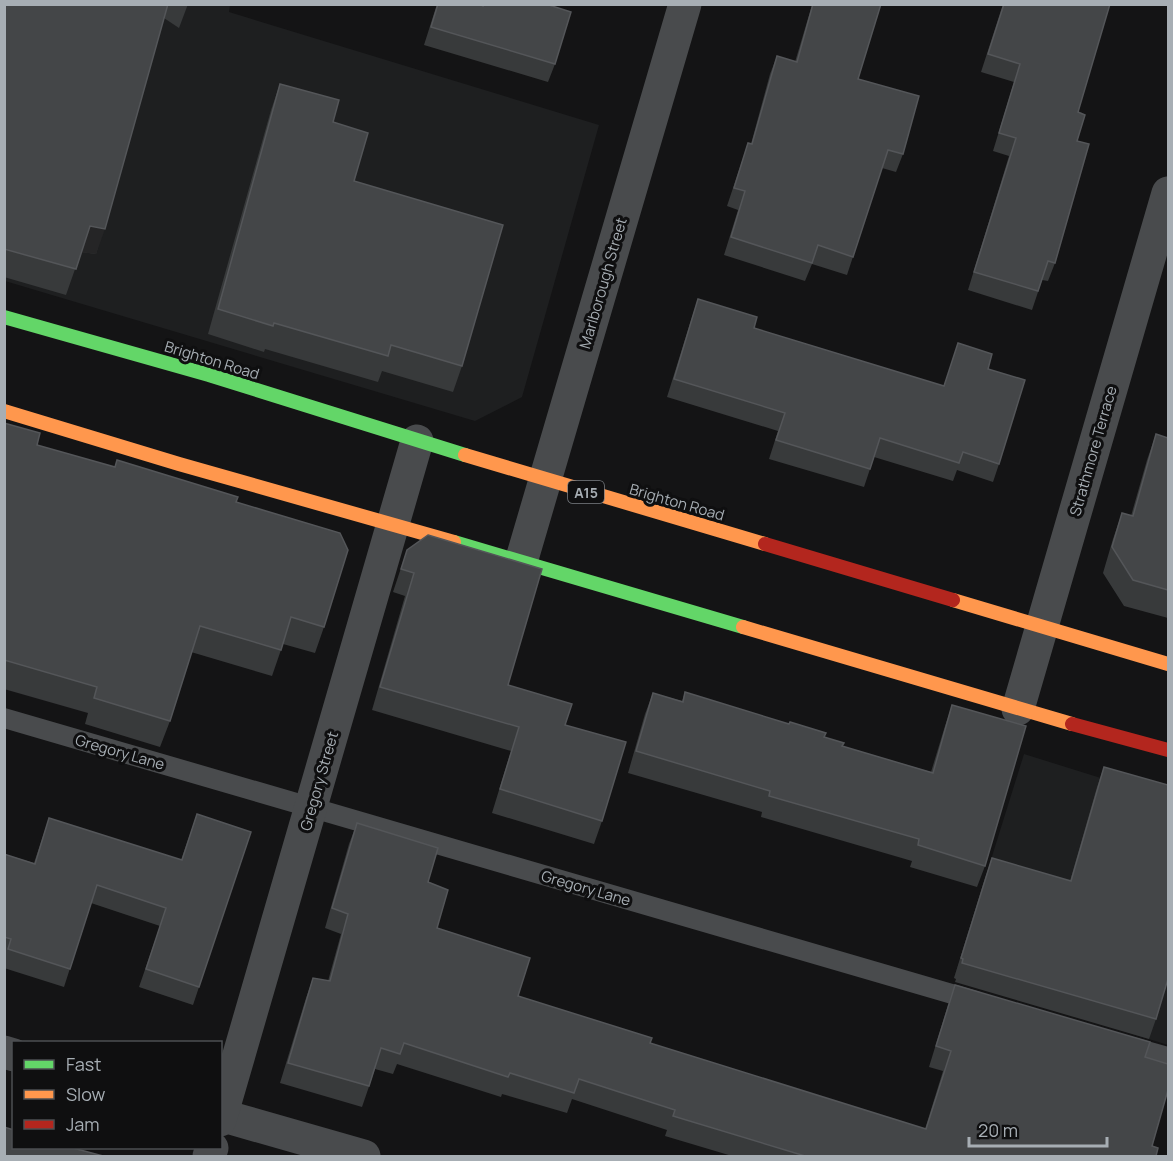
<svg xmlns="http://www.w3.org/2000/svg" width="1173" height="1161" font-family="Manrope,sans-serif">
<style>
.built{fill:#1e1f20}
.lines{fill:none;stroke-linecap:round;stroke-linejoin:round}
.lane{stroke:#494b4d;stroke-width:20}
.street{stroke:#494b4d;stroke-width:33}
.fast{stroke:#63d668;stroke-width:14}
.slow{stroke:#ff974d;stroke-width:14}
.jam{stroke:#b3261e;stroke-width:14}
.wall{fill:#383a3b}
.shaded-wall{fill:#252526}
.building{fill:#444648;stroke:#545659;stroke-width:1.5}
.labels{text-anchor:middle;dominant-baseline:central;stroke-width:6;stroke-linejoin:round;paint-order:stroke}
.shield{fill:#0f0f10;stroke:#797e83;stroke-width:1.5}
.shield-label{font-size:14px;font-weight:bold;fill:#a7aeb4}
.street-label{font-size:15px;fill:#a7aeb4;stroke:#0f0f10}
</style>
<rect width="100%" height="100%" fill="#141415"/>
<!-- built -->
<g class="built">
<polygon points="4,5 230,5 229,12 599,125 522,397 475,421 5,281"/>
<polygon points="1024,754 1168,799 1168,1045 954,978"/>
</g>
<g class="lines">
<!-- lane -->
<g class="lane">
<polyline points="4,718 976,1001"/>
<polyline points="1122,1044 1168,1057"/>
</g>
<!-- street -->
<g class="street">
<polyline points="521,562 685,4"/>
<polyline points="1018,709 1168,193"/>
<polyline points="4,1052 14,1055"/>
<polyline points="220,1115 364,1156"/>
<polyline points="220,1120 417,441"/>
<polyline points="209,1156 212,1148"/>
</g>
<!-- fast -->
<g class="fast">
<polyline points="4,317 209,375 465,455"/>
<polyline points="454,542 743,627"/>
</g>
<!-- slow -->
<g class="slow">
<polyline points="4,411 179,464 454,542"/>
<polyline points="465,455 765,544"/>
<polyline points="953,600 1168,664"/>
<polyline points="743,627 1072,724"/>
</g>
<!-- jam -->
<g class="jam">
<polyline points="765,544 953,600"/>
<polyline points="1072,724 1168,750"/>
</g>
</g>
<!-- wall -->
<g class="wall">
<polygon points="4,4 188,4 179,28 164,18 96,254 81,252 66,295 4,277"/>
<polygon points="437,4 479,4 482,5 482,4 546,4 555,64 548,82 424,45"/>
<polygon points="811,4 881,4 858,79 903,154 896,172 882,168 847,275 812,264 805,281 724,255 738,210 727,206 748,143 751,144 770,74 777,56 795,62 812,5"/>
<polygon points="1003,4 1110,4 1078,112 1077,141 1055,263 1048,281 1042,280 1032,310 968,290 1009,156 993,151 1014,82 981,72"/>
<polygon points="280,84 333,122 354,181 462,366 453,392 382,371 378,382 265,349 264,352 208,334 271,110"/>
<polygon points="698,299 754,328 944,386 958,343 988,369 999,464 993,482 957,470 953,481 874,457 864,487 769,459 778,431 667,397 692,317"/>
<polygon points="4,423 37,445 236,502 324,627 315,653 283,644 272,676 191,652 170,721 160,747 85,724 88,713 4,689"/>
<polygon points="1156,434 1168,438 1168,618 1124,606 1103,573 1113,539 1122,513 1131,516 1147,460"/>
<polygon points="407,550 508,685 565,725 602,821 594,844 492,813 511,751 372,710 405,596 393,592"/>
<polygon points="685,692 824,737 842,746 931,772 945,726 952,705 985,866 977,887 910,867 912,861 761,817 762,812 628,773 645,714 653,693 682,701"/>
<polygon points="1104,767 1156,1019 1149,1039 955,982 956,979 954,978 985,878 992,858 1070,881 1097,787"/>
<polygon points="197,814 199,987 193,1005 139,987 160,926 91,903 64,987 4,968 4,854 34,863 49,818 181,860"/>
<polygon points="357,823 428,882 437,928 518,996 650,1043 925,1129 943,1071 929,1067 948,1005 955,985 1145,1057 1152,1146 1156,1156 732,1156 665,1136 667,1130 572,1099 567,1113 502,1094 501,1097 397,1064 393,1074 375,1069 362,1107 280,1083 306,998 313,978 328,981 341,934 325,928 349,844"/>
</g>
<!-- shaded-wall -->
<polygon class="shaded-wall" points="90,226 105,229 96,254 80,252"/>
<!-- building -->
<g class="building">
<polygon points="4,4 168,4 105,229 90,226 76,269 4,249"/>
<polygon points="438,4 479,4 483,6 483,4 546,4 571,12 555,64 431,27"/>
<polygon points="813,4 881,4 858,79 919,96 903,154 888,150 853,257 818,245 812,263 731,237 745,191 734,188 748,143 752,144 777,56 797,62"/>
<polygon points="1004,4 1110,4 1078,112 1085,115 1077,141 1089,144 1055,263 1048,261 1038,291 974,272 1016,138 999,133 1020,64 988,54"/>
<polygon points="280,84 339,100 333,122 368,133 354,181 503,225 462,366 391,345 388,356 274,323 273,326 218,309"/>
<polygon points="698,299 757,317 754,328 944,386 958,343 992,354 988,369 1025,380 999,464 963,452 959,463 880,438 870,469 776,440 785,413 674,379"/>
<polygon points="4,423 40,433 37,445 115,467 117,460 238,497 236,502 340,533 348,550 324,627 291,617 281,650 200,626 170,721 94,698 97,687 4,660"/>
<polygon points="1156,434 1168,438 1168,590 1133,580 1112,547 1122,513 1133,516"/>
<polygon points="428,535 542,569 508,685 572,704 565,725 626,742 602,821 500,789 519,727 380,687 414,573 401,569 407,550"/>
<polygon points="685,692 789,724 790,722 826,733 824,737 844,743 842,746 933,773 952,705 1026,726 985,866 918,845 919,839 769,796 770,791 636,751 653,693 683,702"/>
<polygon points="1104,767 1168,785 1168,979 1156,1019 962,963 963,959 961,958 992,858 1071,881"/>
<polygon points="197,814 251,832 199,987 146,969 166,908 97,885 70,969 8,949 11,939 4,937 4,854 35,864 49,818 182,860"/>
<polygon points="357,823 438,848 428,882 448,890 437,928 530,958 518,996 652,1038 650,1043 926,1129 951,1051 936,1046 955,985 1150,1042 1145,1057 1168,1064 1168,1090 1152,1146 1158,1148 1156,1156 805,1156 673,1116 675,1110 579,1079 574,1093 510,1073 508,1077 404,1043 400,1054 381,1048 369,1086 288,1063 313,978 330,981 348,914 332,908"/>
<polygon points="4,1127 14,1130 14,1148 73,1148 103,1156 4,1156"/>
</g>
<g class="labels">
<!-- shield labels -->
<rect class="shield" x="568" y="481" width="36" height="22" rx="4.5"/>
<g class="shield-label">
<text x="586" y="492">A15</text>
</g>
<!-- street labels -->
<g class="street-label">
<text transform="translate(603 283) rotate(-74)">Marlborough Street</text>
<text transform="translate(212 360) rotate(17)">Brighton Road</text>
<text transform="translate(1093 451) rotate(-74)">Strathmore Terrace</text>
<text transform="translate(677 502) rotate(16)">Brighton Road</text>
<text transform="translate(120 752) rotate(16)">Gregory Lane</text>
<text transform="translate(319 781) rotate(-74)">Gregory Street</text>
<text transform="translate(586 888) rotate(16)">Gregory Lane</text>
</g>
</g>
<!-- border -->
<rect width="1173" height="1161" fill="none" stroke="#a7aeb4" stroke-width="12"/>
<!-- legend -->
<rect x="12" y="1041" width="210" height="108" fill="#0f0f10" stroke="#4c4f52" stroke-width="1.5"/>
<rect x="24" y="1060" width="30" height="9" fill="#63d668" stroke="#4c4f52" stroke-width="1.5"/>
<text x="66" y="1071" font-size="18" fill="#a7aeb4">Fast</text>
<rect x="24" y="1090" width="30" height="9" fill="#ff974d" stroke="#4c4f52" stroke-width="1.5"/>
<text x="66" y="1101" font-size="18" fill="#a7aeb4">Slow</text>
<rect x="24" y="1120" width="30" height="9" fill="#b3261e" stroke="#4c4f52" stroke-width="1.5"/>
<text x="66" y="1131" font-size="18" fill="#a7aeb4">Jam</text>
<!-- scale -->
<path d="M969 1137v9h138v-9" fill="none" stroke="#a7aeb4" stroke-width="3"/>
<text x="978" y="1137" font-size="18" fill="#a7aeb4" stroke="#0f0f10" stroke-width="4.5" paint-order="stroke">20 m</text>
</svg>
